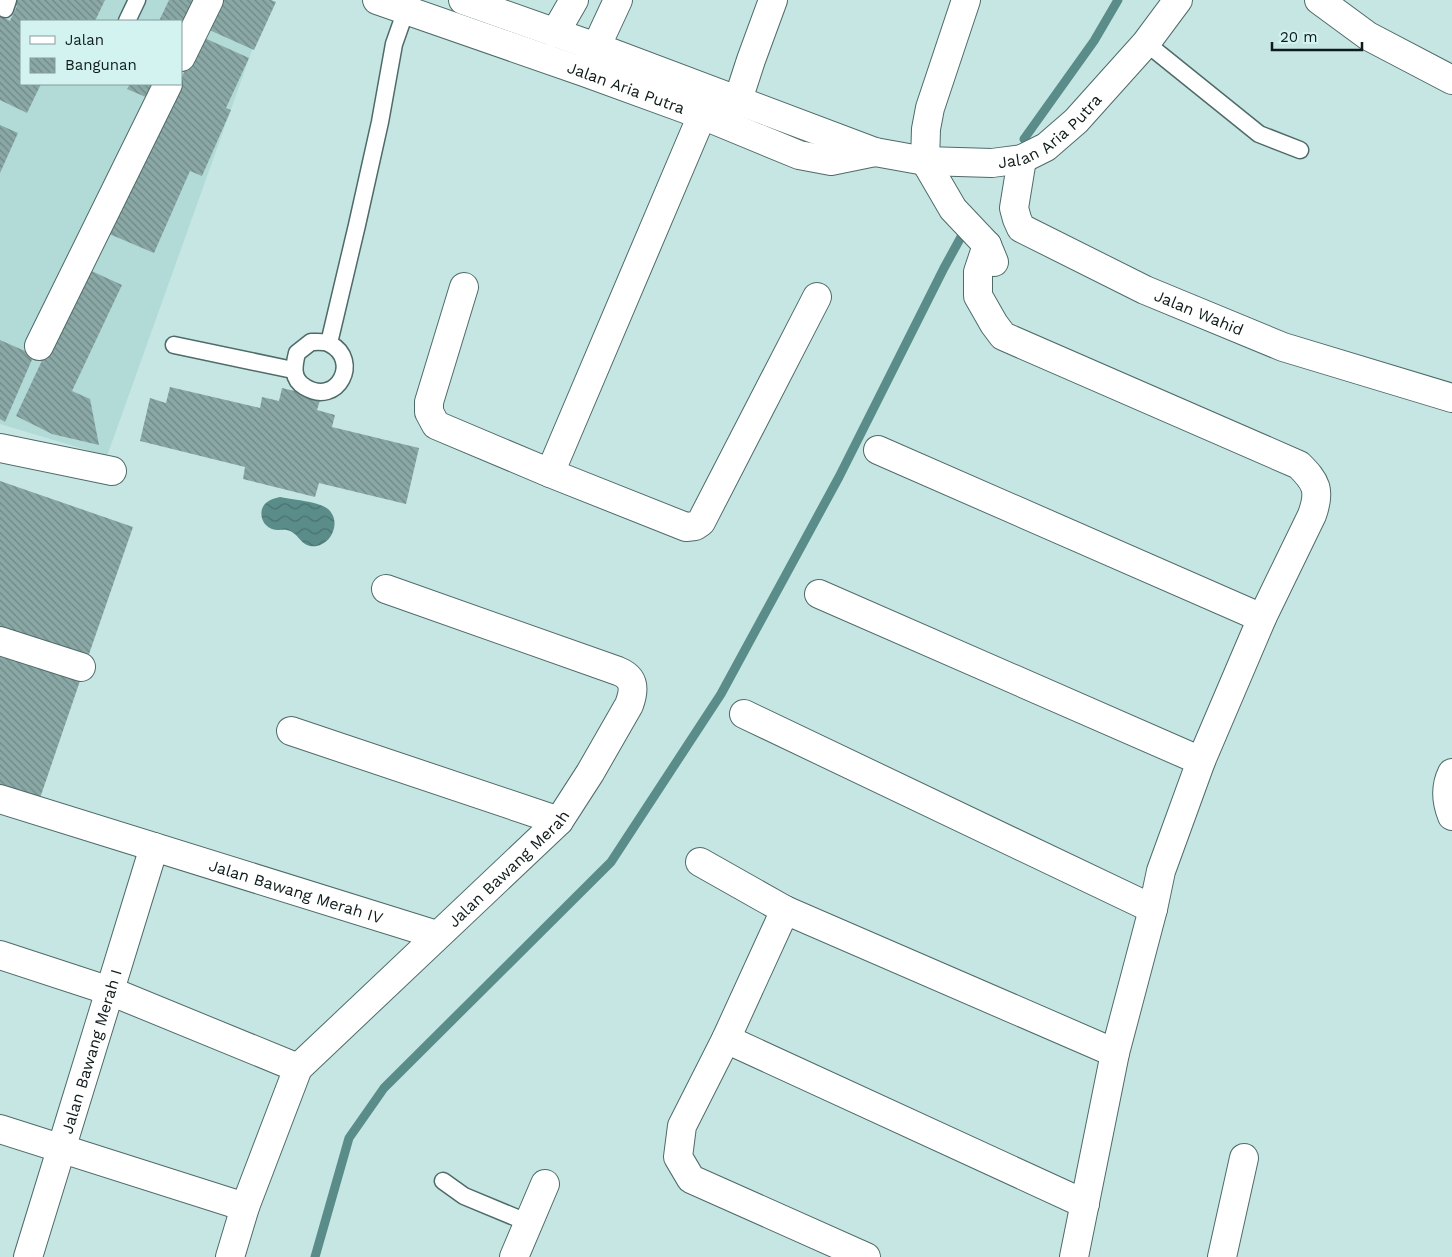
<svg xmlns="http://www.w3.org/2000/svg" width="1452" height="1257" font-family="'Work Sans',sans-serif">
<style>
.built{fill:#b2dad7;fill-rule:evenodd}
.water{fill:url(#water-waves)}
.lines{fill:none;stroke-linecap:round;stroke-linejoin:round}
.stream{stroke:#5a8c89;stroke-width:9}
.building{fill:url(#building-back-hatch)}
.service-casing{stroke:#4e6b69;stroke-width:19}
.minor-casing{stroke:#4e6b69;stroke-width:30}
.secondary-casing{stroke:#4e6b69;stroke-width:30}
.service{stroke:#fff;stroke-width:16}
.minor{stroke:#fff;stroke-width:28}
.secondary{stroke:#fff;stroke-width:28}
.labels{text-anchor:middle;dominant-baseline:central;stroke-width:4;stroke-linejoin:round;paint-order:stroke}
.street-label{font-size:16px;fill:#0f1b1a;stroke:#d3f3f1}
</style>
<defs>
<pattern id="water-waves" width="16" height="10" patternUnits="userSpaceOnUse" patternTransform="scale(1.25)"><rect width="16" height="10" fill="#5a8c89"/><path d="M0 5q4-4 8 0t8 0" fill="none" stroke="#49726f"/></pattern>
<pattern id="building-back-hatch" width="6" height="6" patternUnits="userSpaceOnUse" patternTransform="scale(1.25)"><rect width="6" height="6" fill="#8aa8a6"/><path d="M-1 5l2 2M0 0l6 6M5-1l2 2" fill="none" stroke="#6f8886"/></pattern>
</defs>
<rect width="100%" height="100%" fill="#c6e6e4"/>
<!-- built -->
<path class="built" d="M0 0H270L107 456 0 424ZM21 21H181V84H21Z"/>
<!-- water -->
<path class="water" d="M280 497C293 500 318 501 328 509 343 522 330 549 310 546 301 544 299 536 292 532 286 529 284 530 278 530 267 530 259 520 262 509 265 501 272 499 280 497Z"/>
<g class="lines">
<!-- stream -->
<g class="stream">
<polyline points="1024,139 1094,41 1118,0"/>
<polyline points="315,1257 349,1138 384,1088 611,862 721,694 839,477 944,268 961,237"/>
</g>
</g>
<!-- building -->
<g class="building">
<polygon points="13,0 105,0 95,21 21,21 21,84 41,84 27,113 0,100 0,16 10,21 17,6 12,3"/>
<polygon points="169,0 194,0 181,27 181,21 159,21"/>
<polygon points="218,0 271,0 276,2 254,50 205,28"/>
<polygon points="200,36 249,58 226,108 231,110 202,176 190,171 154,253 107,233 181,84 181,79"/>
<polygon points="130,84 155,84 148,98 127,89"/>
<polygon points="0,125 18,133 0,173"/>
<polygon points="74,263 122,285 72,391 90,399 99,445 52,434 16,416 53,337"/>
<polygon points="0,340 34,355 5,422 0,419"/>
<polygon points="170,387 260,408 262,397 279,401 282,388 321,397 317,410 335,415 332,427 419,448 406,504 319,483 315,497 243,479 245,467 140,441 150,398 166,403"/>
<polygon points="0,481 133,527 88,657 0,627"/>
<polygon points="0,651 81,678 37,807 0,795"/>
</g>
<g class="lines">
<!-- service casing -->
<g class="service-casing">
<g id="service">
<polyline points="5,9 8,0"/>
<polyline points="127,21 137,0"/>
<polyline points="1146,43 1259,134 1300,150"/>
<path d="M311 342C317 342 325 341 330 344 361 360 338 407 305 387 291 379 294 365 297 353Z"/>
<polyline points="329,343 357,225 380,122 394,44 406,10"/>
<polyline points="174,345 293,370"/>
<polyline points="443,1181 464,1196 529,1223"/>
</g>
</g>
<!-- minor casing -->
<g class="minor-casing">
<g id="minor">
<polyline points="966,0 930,108 926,129 925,161 953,209 987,245 994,262"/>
<polyline points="1319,0 1368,36 1452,80"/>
<polyline points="555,33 574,0"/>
<polyline points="181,57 209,0"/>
<polyline points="586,69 618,0"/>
<polyline points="738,100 751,60 773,0"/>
<path id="s1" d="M1022 159 1014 208 1017 219 1021 228 1145 290 1283 347 1452 398"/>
<path d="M987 245 978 272V296L994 324 1003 336 1299 465C1316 482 1321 490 1312 515L1262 618 1201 761 1161 871 1153 909 1115 1053 1074 1257"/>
<polyline points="464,287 429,402 429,412 436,425 550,473 686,527 695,526 701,522 817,297"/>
<polyline points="39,346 168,84"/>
<polyline points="0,448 112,471"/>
<polyline points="878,450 1262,618"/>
<polyline points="550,473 711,94"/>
<polyline points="819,594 1201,761"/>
<polyline points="0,641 81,667"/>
<polyline points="744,714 1153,909"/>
<polyline points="291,731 559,821"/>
<path d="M1452 773C1445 787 1446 801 1452 816"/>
<path id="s2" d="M0 799 437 935"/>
<polyline points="700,862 785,910 1115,1053"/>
<polyline points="785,910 726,1039 682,1126 678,1157 691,1179 866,1257"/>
<polyline points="0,955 110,991 298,1068"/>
<polyline points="726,1039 1085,1204"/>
<polyline points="0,1129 245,1207"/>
<path id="s3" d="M28 1257 154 847"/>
<path id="s4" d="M230 1257 245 1207 298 1068 559 821 590 773 629 705C635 689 635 678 618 671L386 589"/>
<polyline points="514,1257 545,1184"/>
<polyline points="1222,1257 1244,1158"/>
</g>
</g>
<!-- secondary casing -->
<g class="secondary-casing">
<g id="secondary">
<path id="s5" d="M377 0 584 72 702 115 799 155 831 161 875 152"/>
<path id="s6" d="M463 0 596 47 875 152 925 161 992 163 1022 159 1046 147 1076 121 1146 43 1178 0"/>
</g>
</g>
<!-- service -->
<use href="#service" class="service"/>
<!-- minor -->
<use href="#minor" class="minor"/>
<!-- secondary -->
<use href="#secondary" class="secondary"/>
</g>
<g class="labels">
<!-- street labels -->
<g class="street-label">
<text stroke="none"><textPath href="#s5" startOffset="264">Jalan Aria Putra</textPath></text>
<text stroke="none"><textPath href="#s6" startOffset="625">Jalan Aria Putra</textPath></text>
<text stroke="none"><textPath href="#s1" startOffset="268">Jalan Wahid</textPath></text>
<text stroke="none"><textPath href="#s4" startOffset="491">Jalan Bawang Merah</textPath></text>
<text stroke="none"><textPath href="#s2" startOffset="310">Jalan Bawang Merah IV</textPath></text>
<text stroke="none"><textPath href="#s3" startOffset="215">Jalan Bawang Merah I</textPath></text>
</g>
</g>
<!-- legend -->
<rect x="20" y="20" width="162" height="65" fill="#d3f3f1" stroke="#859d9b"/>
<rect x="30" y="36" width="25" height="8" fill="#ffffff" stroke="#859d9b"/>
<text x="65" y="45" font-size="15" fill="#0f1b1a">Jalan</text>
<rect x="30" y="58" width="25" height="15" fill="url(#building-back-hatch)" stroke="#859d9b"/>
<text x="65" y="70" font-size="15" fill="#0f1b1a">Bangunan</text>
<!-- scale -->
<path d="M1272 42v8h90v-8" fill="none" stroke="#0f1b1a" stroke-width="2.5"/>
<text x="1280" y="42" font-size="15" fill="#0f1b1a" stroke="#d3f3f1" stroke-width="4" paint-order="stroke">20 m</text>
</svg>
